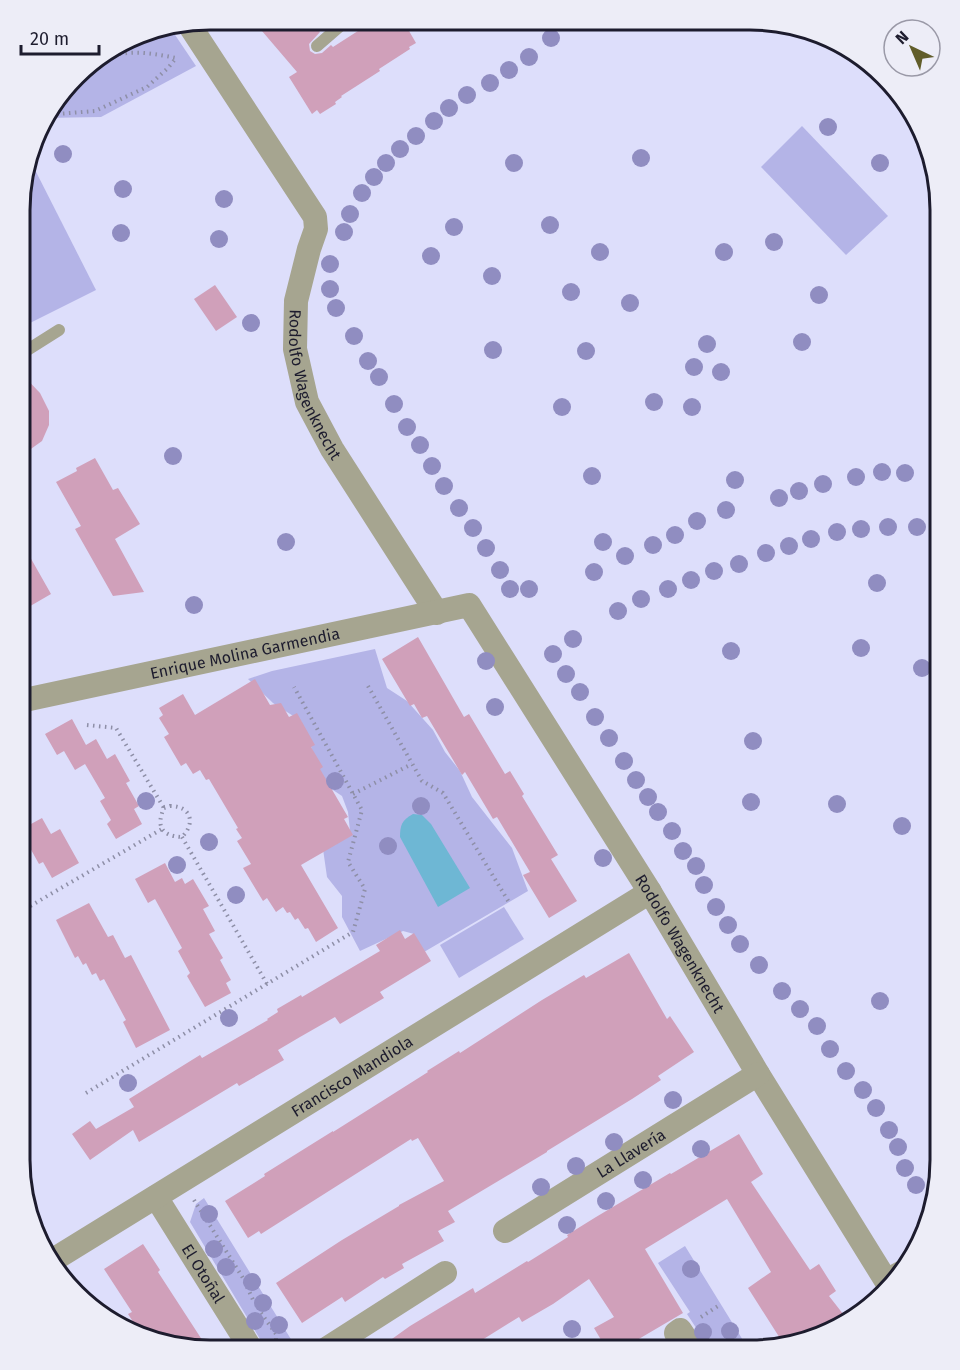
<svg xmlns="http://www.w3.org/2000/svg" width="960" height="1370" font-family="'Fira Sans',sans-serif">
<style>
.green{fill:#b4b4e7}
.water{fill:#6eb7d4}
.building{fill:#d0a0ba}
.lines{fill:none;stroke-linecap:round;stroke-linejoin:round}
.path{stroke:#8e8fa7;stroke-width:4;stroke-dasharray:1.5 4.5;stroke-linecap:butt}
.service{stroke:#a6a590;stroke-width:12}
.minor{stroke:#a6a590;stroke-width:24}
.tree{fill:#908dc1}
.labels{text-anchor:middle;dominant-baseline:central;stroke-width:6;stroke-linejoin:round;paint-order:stroke}
.street-label{font-size:16px;fill:#1d1c2e;stroke:#ededf7}
.rim{fill:none;stroke:#1d1c2e;stroke-width:3}
</style>
<rect width="100%" height="100%" fill="#dddefb"/>
<!-- green -->
<g class="green">
<polygon points="169,26 196,66 101,117 44,118 85,67 148,30"/>
<polygon points="802,126 888,216 846,255 761,167"/>
<polygon points="30,160 96,290 24,326 21,321 21,185"/>
<polygon points="375,649 387,688 407,701 433,730 445,752 460,771 472,797 512,848 528,891 424,952 414,934 403,931 360,951 342,917 342,896 327,877 323,849 350,831 348,812 342,796 318,780 313,752 301,721 273,703 248,679 272,671"/>
<polygon points="504,907 524,939 459,978 440,945"/>
<polygon points="204,1198 297,1349 264,1349 263,1344 190,1222 196,1204"/>
<polygon points="685,1246 749,1350 702,1350 702,1337 687,1314 690,1312 658,1263"/>
</g>
<!-- water -->
<path class="water" d="M413 814 422 815 431 824 470 888 438 907 400 837C400 825 402 820 413 814Z"/>
<!-- building -->
<g class="building">
<polygon points="255,20 309,20 320,32 309,44 310,51 315,54 322,53 331,45 333,47 375,20 397,20 401,27 405,24 416,43 409,47 410,49 379,69 380,71 341,96 342,97 335,102 336,104 320,114 317,110 312,114 289,77 297,72 262,31 264,30"/>
<polygon points="215,285 237,317 216,331 194,299"/>
<polygon points="21,373 40,393 49,411 49,425 42,441 21,456"/>
<polygon points="95,458 113,490 118,488 140,524 115,539 144,592 113,596 75,529 81,526 56,482 77,471 76,468"/>
<polygon points="21,541 51,594 20,612 21,577"/>
<polygon points="418,637 464,717 469,714 505,774 510,771 524,794 522,796 558,855 551,859 577,901 549,918 523,875 530,872 497,817 493,819 465,772 462,775 427,716 422,718 414,704 410,706 382,659"/>
<polygon points="255,679 270,705 281,703 289,717 297,713 315,745 311,747 323,767 320,769 348,817 344,819 353,835 301,865 338,928 316,942 308,928 305,929 298,918 295,920 290,912 287,913 283,907 276,912 267,898 263,901 243,868 251,864 237,841 242,838 236,829 238,828 209,779 206,780 200,770 193,774 186,763 181,766 164,737 169,734 159,718 163,715 159,708 183,694 195,715"/>
<polygon points="72,719 86,745 96,739 107,759 115,754 130,781 126,783 139,806 134,809 142,824 116,839 107,824 111,820 100,801 105,798 85,764 75,770 64,751 57,755 45,734"/>
<polygon points="42,818 51,834 60,829 79,863 52,878 43,862 39,864 20,830"/>
<polygon points="165,863 175,882 182,878 185,884 193,879 209,906 203,909 215,931 209,934 223,958 220,960 231,980 226,983 231,993 205,1007 187,976 190,973 178,951 182,948 155,899 148,903 135,879"/>
<polygon points="89,903 108,937 113,935 125,958 131,955 170,1030 136,1048 123,1022 126,1020 104,979 100,981 96,973 92,975 86,963 83,965 78,956 75,958 56,920"/>
<polygon points="400,930 405,939 414,933 431,961 380,992 384,998 340,1024 335,1017 300,1037 278,1050 284,1060 239,1086 237,1083 139,1142 133,1130 90,1160 72,1134 90,1121 96,1129 134,1107 129,1099 200,1055 202,1058 268,1020 267,1019 278,1012 277,1009 301,995 302,997 380,951 376,945"/>
<polygon points="629,953 667,1019 670,1016 694,1052 658,1076 661,1080 632,1099 547,1151 547,1152 448,1211 455,1222 438,1231 444,1241 402,1264 404,1268 385,1279 383,1277 345,1302 342,1297 302,1323 276,1283 342,1240 399,1206 399,1205 444,1181 418,1138 412,1141 411,1139 261,1234 259,1231 248,1238 225,1201 265,1176 264,1174 333,1131 333,1132 428,1072 427,1071 459,1051 460,1053 542,1000 584,975 586,978"/>
<polygon points="739,1134 763,1174 751,1182 810,1270 819,1264 836,1291 829,1296 847,1319 834,1331 783,1343 748,1288 771,1272 727,1199 645,1249 683,1313 620,1350 607,1350 594,1328 614,1317 589,1279 553,1304 522,1322 519,1317 466,1350 378,1349 410,1326 473,1288 475,1293 527,1261 528,1262 568,1237 567,1235 596,1217 670,1173 671,1174"/>
<polygon points="143,1244 160,1270 158,1272 208,1349 185,1349 139,1331 128,1314 132,1312 104,1269"/>
</g>
<g class="lines">
<!-- path -->
<g class="path">
<path d="M45 115 95 111 147 87 168 68 176 58C157 54 134 50 115 55 105 57 94 63 84 67"/>
<polyline points="368,686 422,781 443,793 510,904"/>
<polyline points="87,725 116,728 164,808"/>
<polyline points="353,794 412,764"/>
<path d="M170 806C191 806 196 823 182 837 161 836 156 826 164 808Z"/>
<polyline points="182,837 267,984"/>
<polyline points="20,912 162,829"/>
<polyline points="86,1093 353,932 365,889 348,862 362,810 294,687"/>
<polyline points="194,1200 243,1278 254,1302"/>
<polyline points="261,1313 276,1334 276,1342"/>
<polyline points="701,1317 718,1306"/>
</g>
<!-- service -->
<g class="service">
<polyline points="317,46 340,26 341,20"/>
<polyline points="21,354 59,330"/>
<polyline points="883,1276 910,1261"/>
</g>
<!-- minor -->
<g class="minor">
<path id="s1" d="M188 23 315 217 316 229 309 249 296 301 295 349 307 402 332 449 437 613"/>
<path id="s2" d="M20 701 469 605 650 892 758 1074 888 1284"/>
<path id="s3" d="M156 1197 251 1349"/>
<path id="s4" d="M505 1231 758 1074"/>
<path id="s5" d="M53 1260 650 892"/>
<polyline points="326,1349 445,1273"/>
<polyline points="687,1350 676,1333 680,1330 688,1342 688,1350"/>
</g>
</g>
<!-- trees -->
<g class="tree">
<circle cx="551" cy="38" r="9"/>
<circle cx="529" cy="57" r="9"/>
<circle cx="509" cy="70" r="9"/>
<circle cx="490" cy="83" r="9"/>
<circle cx="467" cy="95" r="9"/>
<circle cx="449" cy="108" r="9"/>
<circle cx="434" cy="121" r="9"/>
<circle cx="828" cy="127" r="9"/>
<circle cx="416" cy="136" r="9"/>
<circle cx="400" cy="149" r="9"/>
<circle cx="63" cy="154" r="9"/>
<circle cx="641" cy="158" r="9"/>
<circle cx="386" cy="163" r="9"/>
<circle cx="514" cy="163" r="9"/>
<circle cx="880" cy="163" r="9"/>
<circle cx="374" cy="177" r="9"/>
<circle cx="123" cy="189" r="9"/>
<circle cx="362" cy="193" r="9"/>
<circle cx="224" cy="199" r="9"/>
<circle cx="350" cy="214" r="9"/>
<circle cx="550" cy="225" r="9"/>
<circle cx="454" cy="227" r="9"/>
<circle cx="344" cy="232" r="9"/>
<circle cx="121" cy="233" r="9"/>
<circle cx="219" cy="239" r="9"/>
<circle cx="774" cy="242" r="9"/>
<circle cx="600" cy="252" r="9"/>
<circle cx="724" cy="252" r="9"/>
<circle cx="431" cy="256" r="9"/>
<circle cx="330" cy="264" r="9"/>
<circle cx="492" cy="276" r="9"/>
<circle cx="330" cy="289" r="9"/>
<circle cx="571" cy="292" r="9"/>
<circle cx="819" cy="295" r="9"/>
<circle cx="630" cy="303" r="9"/>
<circle cx="336" cy="308" r="9"/>
<circle cx="251" cy="323" r="9"/>
<circle cx="354" cy="336" r="9"/>
<circle cx="802" cy="342" r="9"/>
<circle cx="707" cy="344" r="9"/>
<circle cx="493" cy="350" r="9"/>
<circle cx="586" cy="351" r="9"/>
<circle cx="368" cy="361" r="9"/>
<circle cx="694" cy="367" r="9"/>
<circle cx="721" cy="372" r="9"/>
<circle cx="379" cy="377" r="9"/>
<circle cx="654" cy="402" r="9"/>
<circle cx="394" cy="404" r="9"/>
<circle cx="562" cy="407" r="9"/>
<circle cx="692" cy="407" r="9"/>
<circle cx="407" cy="427" r="9"/>
<circle cx="420" cy="445" r="9"/>
<circle cx="173" cy="456" r="9"/>
<circle cx="432" cy="466" r="9"/>
<circle cx="882" cy="472" r="9"/>
<circle cx="905" cy="473" r="9"/>
<circle cx="592" cy="476" r="9"/>
<circle cx="856" cy="477" r="9"/>
<circle cx="735" cy="480" r="9"/>
<circle cx="823" cy="484" r="9"/>
<circle cx="444" cy="486" r="9"/>
<circle cx="799" cy="491" r="9"/>
<circle cx="779" cy="498" r="9"/>
<circle cx="459" cy="508" r="9"/>
<circle cx="726" cy="510" r="9"/>
<circle cx="697" cy="521" r="9"/>
<circle cx="888" cy="527" r="9"/>
<circle cx="917" cy="527" r="9"/>
<circle cx="473" cy="528" r="9"/>
<circle cx="861" cy="529" r="9"/>
<circle cx="837" cy="532" r="9"/>
<circle cx="675" cy="535" r="9"/>
<circle cx="811" cy="539" r="9"/>
<circle cx="286" cy="542" r="9"/>
<circle cx="603" cy="542" r="9"/>
<circle cx="653" cy="545" r="9"/>
<circle cx="789" cy="546" r="9"/>
<circle cx="486" cy="548" r="9"/>
<circle cx="766" cy="553" r="9"/>
<circle cx="625" cy="556" r="9"/>
<circle cx="739" cy="564" r="9"/>
<circle cx="500" cy="570" r="9"/>
<circle cx="714" cy="571" r="9"/>
<circle cx="594" cy="572" r="9"/>
<circle cx="691" cy="580" r="9"/>
<circle cx="877" cy="583" r="9"/>
<circle cx="510" cy="589" r="9"/>
<circle cx="529" cy="589" r="9"/>
<circle cx="668" cy="589" r="9"/>
<circle cx="641" cy="599" r="9"/>
<circle cx="194" cy="605" r="9"/>
<circle cx="618" cy="611" r="9"/>
<circle cx="573" cy="639" r="9"/>
<circle cx="861" cy="648" r="9"/>
<circle cx="731" cy="651" r="9"/>
<circle cx="553" cy="654" r="9"/>
<circle cx="486" cy="661" r="9"/>
<circle cx="922" cy="668" r="9"/>
<circle cx="566" cy="674" r="9"/>
<circle cx="580" cy="692" r="9"/>
<circle cx="495" cy="707" r="9"/>
<circle cx="595" cy="717" r="9"/>
<circle cx="609" cy="738" r="9"/>
<circle cx="753" cy="741" r="9"/>
<circle cx="624" cy="761" r="9"/>
<circle cx="636" cy="780" r="9"/>
<circle cx="335" cy="781" r="9"/>
<circle cx="648" cy="797" r="9"/>
<circle cx="146" cy="801" r="9"/>
<circle cx="751" cy="802" r="9"/>
<circle cx="837" cy="804" r="9"/>
<circle cx="421" cy="806" r="9"/>
<circle cx="658" cy="812" r="9"/>
<circle cx="902" cy="826" r="9"/>
<circle cx="672" cy="831" r="9"/>
<circle cx="209" cy="842" r="9"/>
<circle cx="388" cy="846" r="9"/>
<circle cx="683" cy="851" r="9"/>
<circle cx="603" cy="858" r="9"/>
<circle cx="177" cy="865" r="9"/>
<circle cx="696" cy="866" r="9"/>
<circle cx="704" cy="885" r="9"/>
<circle cx="236" cy="895" r="9"/>
<circle cx="716" cy="907" r="9"/>
<circle cx="728" cy="925" r="9"/>
<circle cx="740" cy="944" r="9"/>
<circle cx="759" cy="965" r="9"/>
<circle cx="782" cy="991" r="9"/>
<circle cx="880" cy="1001" r="9"/>
<circle cx="800" cy="1009" r="9"/>
<circle cx="229" cy="1018" r="9"/>
<circle cx="817" cy="1026" r="9"/>
<circle cx="830" cy="1049" r="9"/>
<circle cx="846" cy="1071" r="9"/>
<circle cx="128" cy="1083" r="9"/>
<circle cx="863" cy="1090" r="9"/>
<circle cx="673" cy="1100" r="9"/>
<circle cx="876" cy="1108" r="9"/>
<circle cx="889" cy="1130" r="9"/>
<circle cx="614" cy="1142" r="9"/>
<circle cx="898" cy="1147" r="9"/>
<circle cx="701" cy="1149" r="9"/>
<circle cx="576" cy="1166" r="9"/>
<circle cx="905" cy="1168" r="9"/>
<circle cx="643" cy="1180" r="9"/>
<circle cx="916" cy="1185" r="9"/>
<circle cx="541" cy="1187" r="9"/>
<circle cx="606" cy="1201" r="9"/>
<circle cx="209" cy="1214" r="9"/>
<circle cx="567" cy="1225" r="9"/>
<circle cx="214" cy="1249" r="9"/>
<circle cx="226" cy="1267" r="9"/>
<circle cx="691" cy="1269" r="9"/>
<circle cx="252" cy="1282" r="9"/>
<circle cx="263" cy="1303" r="9"/>
<circle cx="255" cy="1321" r="9"/>
<circle cx="279" cy="1325" r="9"/>
<circle cx="572" cy="1329" r="9"/>
<circle cx="730" cy="1331" r="9"/>
<circle cx="703" cy="1332" r="9"/>
</g>
<g class="labels">
<!-- street labels -->
<g class="street-label">
<text stroke="none"><textPath href="#s1" startOffset="406">Rodolfo Wagenknecht</textPath></text>
<text stroke="none"><textPath href="#s2" startOffset="230">Enrique Molina Garmendia</textPath></text>
<text stroke="none"><textPath href="#s2" startOffset="858">Rodolfo Wagenknecht</textPath></text>
<text stroke="none"><textPath href="#s5" startOffset="351">Francisco Mandiola</textPath></text>
<text stroke="none"><textPath href="#s4" startOffset="148">La Llavería</textPath></text>
<text stroke="none"><textPath href="#s3" startOffset="90">El Otoñal</textPath></text>
</g>
</g>
<!-- crop -->
<path d="M0 0H960V1370H0ZM210 30H750A180 180 0 0 1 930 210V1160A180 180 0 0 1 750 1340H210A180 180 0 0 1 30 1160V210A180 180 0 0 1 210 30Z" fill="#ededf7" fill-rule="evenodd"/>
<path class="rim" d="M210 30H750A180 180 0 0 1 930 210V1160A180 180 0 0 1 750 1340H210A180 180 0 0 1 30 1160V210A180 180 0 0 1 210 30Z"/>
<!-- north arrow -->
<g transform="translate(912 48) rotate(316)"><circle r="28" fill="#ededf7" stroke="#9a99a7" stroke-width="1.5"/>
<path d="M0-4.5L10 22L0 15L-10 22Z" fill="#615d2a"/>
<text y="-9" font-size="16" font-weight="bold" text-anchor="middle" fill="#1d1c2e">N</text>
</g>
<!-- scale -->
<path d="M21 45v9h78v-9" fill="none" stroke="#1d1c2e" stroke-width="3"/>
<text x="30" y="45" font-size="18" fill="#1d1c2e" stroke="#ededf7" stroke-width="4.5" paint-order="stroke">20 m</text>
</svg>
